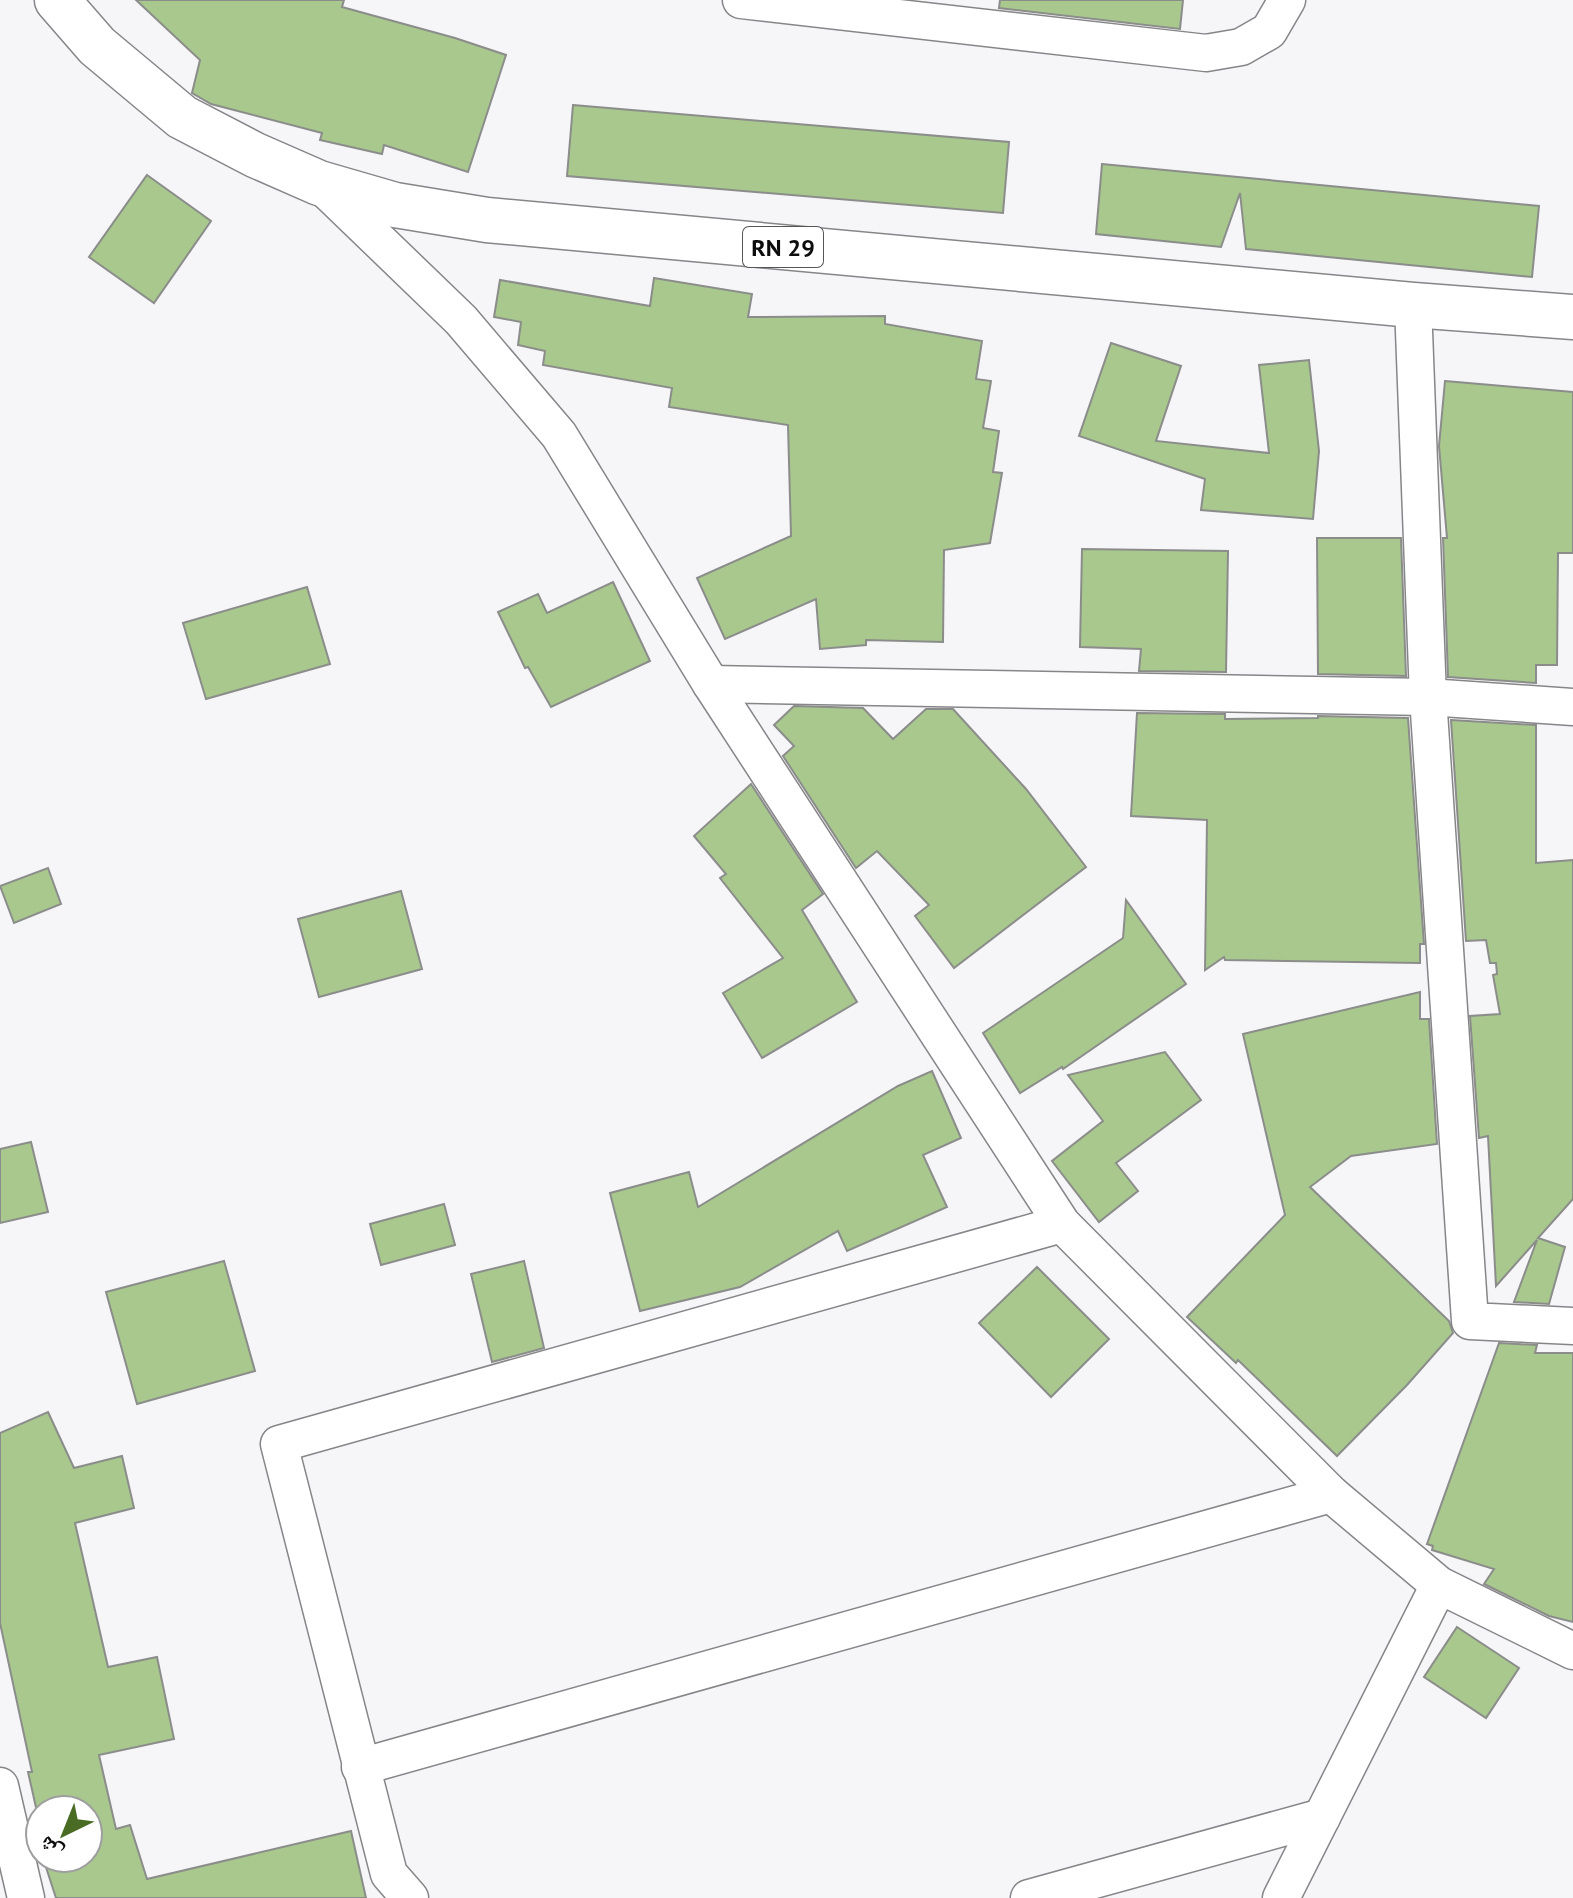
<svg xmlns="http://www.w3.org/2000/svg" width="1573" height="1898" font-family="'PT Sans','Noto Naskh Arabic',sans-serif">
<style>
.building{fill:#a9c88e;stroke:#8b8d8a;stroke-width:2}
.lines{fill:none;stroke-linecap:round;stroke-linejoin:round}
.minor-casing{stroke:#868588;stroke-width:39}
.primary-casing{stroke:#868588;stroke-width:47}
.minor{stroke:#fff;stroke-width:36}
.primary{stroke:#fff;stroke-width:44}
.labels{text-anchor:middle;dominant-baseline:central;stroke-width:7;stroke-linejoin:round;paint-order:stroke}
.shield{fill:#fff;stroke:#565656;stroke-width:2}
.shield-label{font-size:24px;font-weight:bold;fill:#0d0d0e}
</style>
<rect width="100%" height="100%" fill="#f6f5f8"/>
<!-- building -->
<g class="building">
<polygon points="136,0 344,0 342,7 455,38 506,55 468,172 384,145 382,154 320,140 322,133 211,104 192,93 200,60"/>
<polygon points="1000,0 1183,0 1180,29 999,8"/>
<polygon points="573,105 1009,142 1003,213 567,176"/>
<polygon points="1102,164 1539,206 1532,277 1246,249 1240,193 1221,247 1096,234"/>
<polygon points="147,175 211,221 154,303 89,257"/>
<polygon points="654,278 752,294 748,317 885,316 885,324 982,341 976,379 991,381 983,428 999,431 993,472 1002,473 990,543 944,550 943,642 866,640 866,645 820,649 816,599 725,639 697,578 791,536 788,425 669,407 672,388 543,365 545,351 518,345 521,322 494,317 500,280 650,306"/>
<polygon points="1111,343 1181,366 1156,441 1269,453 1259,365 1309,360 1319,451 1313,519 1201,510 1205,479 1079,436"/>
<polygon points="1445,381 1573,392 1573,553 1558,553 1557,665 1536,665 1536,683 1448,677 1443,538 1447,538 1439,446"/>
<polygon points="1317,538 1401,538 1406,676 1318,674"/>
<polygon points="1082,549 1228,551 1226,672 1139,671 1141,649 1080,647"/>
<polygon points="613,582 650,661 551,707 528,667 525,668 498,612 538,594 547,613"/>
<polygon points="307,587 330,664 206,699 183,623"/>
<polygon points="794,706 863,708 893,739 926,709 953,709 1026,789 1086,867 954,968 915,916 929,905 877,851 856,868 783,756 794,746 774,725"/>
<polygon points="1137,713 1225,714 1225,719 1318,718 1318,716 1408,718 1424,944 1420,944 1420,963 1225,960 1224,957 1205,970 1207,820 1131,816"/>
<polygon points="1451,720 1536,725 1536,863 1573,860 1573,1199 1538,1238 1565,1247 1549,1304 1514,1302 1537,1240 1496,1286 1488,1136 1479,1138 1470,1016 1500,1014 1493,975 1497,974 1496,963 1490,963 1486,940 1466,941"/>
<polygon points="751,784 823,894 802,910 857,1002 762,1058 723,993 783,958 720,878 726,874 694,836"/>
<polygon points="48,868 61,904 14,923 0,886"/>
<polygon points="401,891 422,969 319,997 298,919"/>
<polygon points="1126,900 1186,984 1063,1069 1062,1067 1020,1093 983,1033 1123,938"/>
<polygon points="1420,992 1420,1019 1429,1019 1437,1144 1351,1156 1310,1187 1449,1321 1453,1333 1407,1385 1337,1456 1238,1360 1236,1363 1187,1317 1285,1215 1243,1034"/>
<polygon points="1165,1052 1201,1100 1116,1163 1138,1191 1099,1222 1052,1161 1103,1121 1068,1075"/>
<polygon points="932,1071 961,1138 923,1155 947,1207 847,1251 838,1231 740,1287 640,1311 610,1193 689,1172 698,1207 898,1086"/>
<polygon points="31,1142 48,1212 0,1223 0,1149"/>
<polygon points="444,1204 455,1245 381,1265 370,1224"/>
<polygon points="224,1261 255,1371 137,1404 106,1292"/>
<polygon points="524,1261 544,1348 492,1362 471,1274"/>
<polygon points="1037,1267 1109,1339 1051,1397 979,1323"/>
<polygon points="1499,1343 1537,1345 1535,1353 1573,1353 1573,1622 1549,1616 1484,1584 1494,1569 1432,1550 1433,1546 1427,1544"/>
<polygon points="48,1412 74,1468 122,1456 134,1508 75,1523 108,1667 157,1657 174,1739 99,1755 116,1829 130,1825 147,1879 351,1831 366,1898 56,1898 43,1858 88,1858 88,1810 40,1810 40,1825 28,1772 32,1772 0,1623 0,1433"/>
<polygon points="1457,1627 1519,1668 1486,1718 1424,1677"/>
</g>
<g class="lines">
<!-- minor casing -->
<g class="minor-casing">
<g id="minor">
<polyline points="741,0 1206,53 1241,47 1269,31 1287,0"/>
<polyline points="319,183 461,320 559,435 711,684 1062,1224 1331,1494 1439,1585 1573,1651"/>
<polyline points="1413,305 1428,697 1470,1321 1573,1326"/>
<polyline points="711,684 1428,697 1573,707"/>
<polyline points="360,1767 1331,1494"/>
<polyline points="0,1786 26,1898"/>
<polyline points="410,1898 389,1874 279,1444 1062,1224"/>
<polyline points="1029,1898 1322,1817"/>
<polyline points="1281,1898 1439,1585"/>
</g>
</g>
<!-- primary casing -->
<g class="primary-casing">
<polyline id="primary" points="57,0 97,46 182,117 255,155 319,183 395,205 487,220 1413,305 1573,317"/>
</g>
<!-- minor -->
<use href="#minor" class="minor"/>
<!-- primary -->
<use href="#primary" class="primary"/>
</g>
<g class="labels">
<!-- shield labels -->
<rect class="shield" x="743" y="227" width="80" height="40" rx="6"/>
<g class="shield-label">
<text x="783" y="247">RN 29</text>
</g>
</g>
<!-- north arrow -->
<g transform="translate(64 1834) rotate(223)"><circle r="38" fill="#ffffff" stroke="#9e9e9f" stroke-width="2"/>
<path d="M0-6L14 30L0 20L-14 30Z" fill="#4a6b23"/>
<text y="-12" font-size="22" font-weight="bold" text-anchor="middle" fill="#0d0d0e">ش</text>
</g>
</svg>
